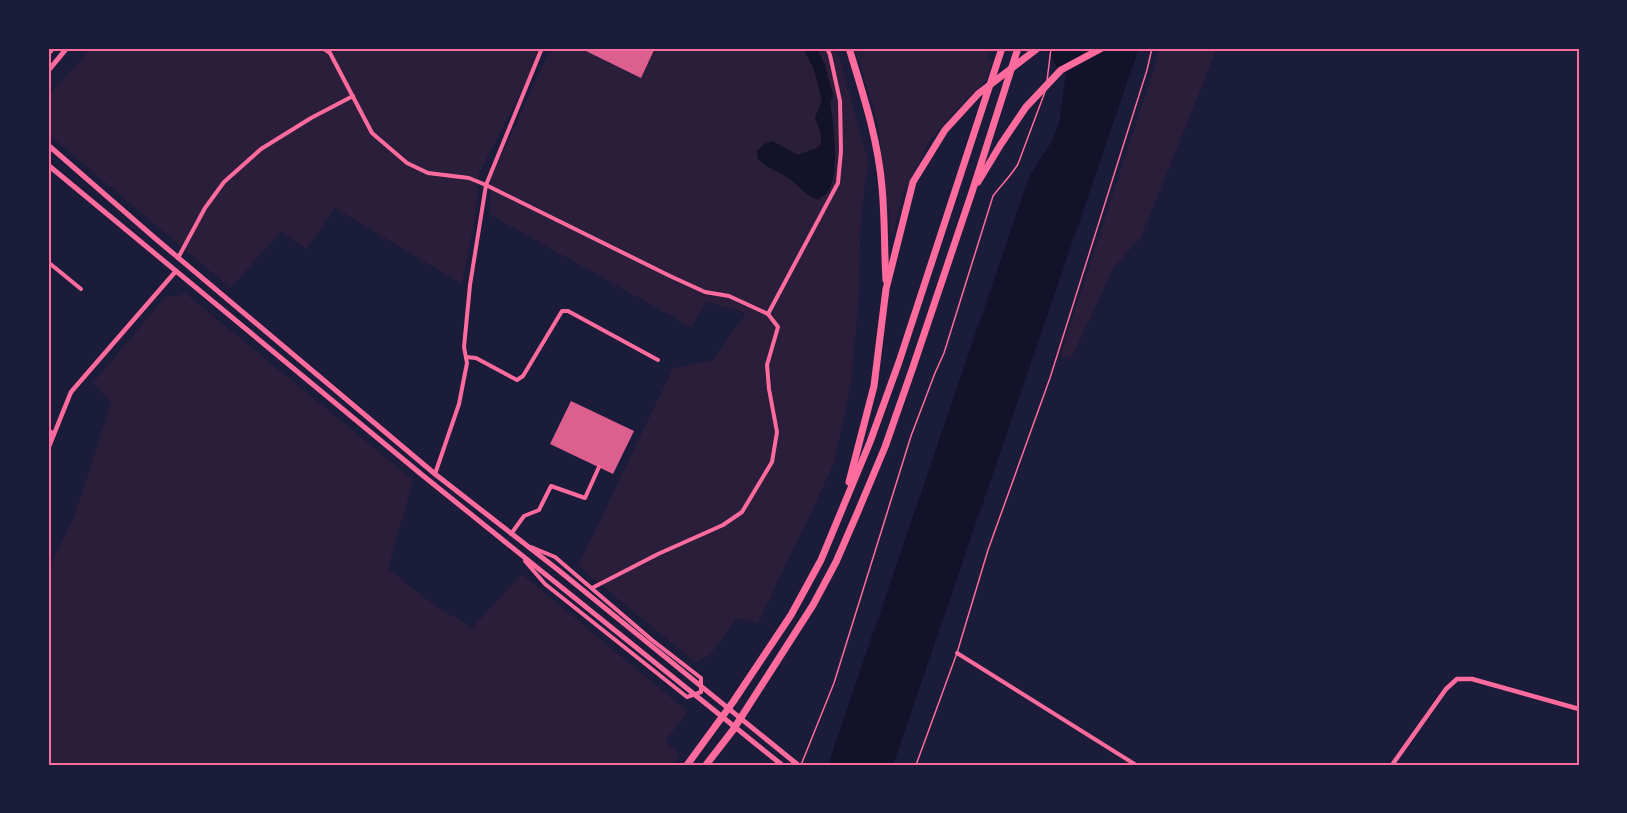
<svg xmlns="http://www.w3.org/2000/svg" width="1627" height="813" font-family="'Open Sans',sans-serif">
<style>
.green{fill:#2a1e3b}
.water{fill:#12122b}
.lines{fill:none;stroke-linecap:round;stroke-linejoin:round}
.river{stroke:#12122b;stroke-width:12}
.building{fill:#dd5f8e}
.service{stroke:#ff6b9d;stroke-width:1.5}
.minor{stroke:#ff6b9d;stroke-width:4}
.tertiary{stroke:#ff6b9d;stroke-width:4.5}
.secondary{stroke:#ff6b9d;stroke-width:5}
.motorway{stroke:#ff6b9d;stroke-width:7}
.neatline{fill:none;stroke:#ff6b9d;stroke-width:2}
</style>
<rect width="100%" height="100%" fill="#1b1b3a"/>
<!-- green -->
<g class="green">
<polygon points="91,48 544,48 479,173 476,213 462,284 335,208 306,249 281,232 230,288 48,134 48,96"/>
<polygon points="551,48 837,48 868,161 861,217 858,312 850,389 834,462 810,516 785,566 758,623 737,618 710,655 695,662 578,566 673,368 713,360 746,313 707,302 691,327 489,214 491,177"/>
<polygon points="855,48 991,48 987,59 992,61 985,82 962,104 931,139 902,196 892,237 878,125"/>
<polygon points="1158,48 1217,48 1141,237 1114,267 1072,356 1064,358 1061,353 1155,66"/>
<polygon points="185,293 413,480 388,569 433,604 472,628 522,574 688,712 665,741 680,755 671,765 48,765 48,571 75,515 111,403 93,383 166,296 177,296"/>
</g>
<!-- water -->
<g class="water">
<polygon points="1046,48 1062,48 1067,51 1069,48 1139,48 893,765 828,765 1029,177 1052,141 1059,123 1066,74 1057,67"/>
<path d="M823 96H827L830 100C833 121 840 171 829 190 827 193 822 197 819 200 806 197 801 187 791 180 780 172 767 169 758 159L757 151 764 144 772 141 798 155 819 147C824 136 819 129 815 118Z"/>
</g>
<g class="lines">
<!-- river -->
<polyline class="river" points="810,48 819,66 827,96"/>
</g>
<!-- building -->
<g class="building">
<polygon points="587,48 655,48 641,78 586,51"/>
<polygon points="571,401 634,431 613,474 550,444"/>
</g>
<g class="lines">
<!-- service -->
<g class="service">
<polyline points="1047,81 1051,48"/>
<path d="M801 765 834 683 911 436 935 373 944 353 993 196C1001 185 1011 176 1018 164L1046 89"/>
<polyline points="916,765 957,653 988,550 1050,378 1147,70 1152,48"/>
</g>
<!-- minor -->
<g class="minor">
<polyline points="323,48 330,53 372,133 407,163 428,173 469,178 486,185 670,276 705,292 729,296 768,314 778,327 767,365 769,389 777,432 772,462 742,512 723,525 658,554 592,588"/>
<polyline points="178,258 205,208 224,182 261,149 311,118 353,96"/>
<polyline points="48,262 81,289"/>
<polyline points="768,314 838,183 841,151 840,101 830,55 827,48"/>
<polyline points="466,357 476,358 517,380 523,376 562,311 568,311 658,360"/>
<polyline points="48,430 54,434"/>
<polyline points="435,474 459,404 467,363 464,347 470,285 486,185 542,48"/>
<polyline points="511,534 524,516 539,510 551,486 585,498 599,467"/>
<polyline points="525,561 545,584 687,697 701,692 701,678 652,640 555,557 531,547"/>
<polyline points="957,653 1136,765"/>
</g>
<!-- tertiary -->
<g class="tertiary">
<polyline points="48,449 71,392 176,271"/>
<polyline points="1392,765 1446,689 1457,679 1472,679 1579,709"/>
</g>
<!-- secondary -->
<g class="secondary">
<polyline points="48,54 53,48"/>
<polyline points="48,71 67,48"/>
<polyline points="48,145 156,239 435,474 557,569 798,765"/>
<polyline points="48,165 421,474 782,765"/>
</g>
<!-- motorway -->
<g class="motorway">
<path d="M849 48C863 94 878 139 882 187 885 218 884 249 886 280"/>
<polyline points="978,182 1001,144 1026,107 1061,70 1102,48"/>
<polyline points="849,482 874,386 886,289 913,182 945,130 978,94 1038,48"/>
<polyline points="687,765 733,702 791,615 821,560 870,442 899,362 1002,48"/>
<polyline points="706,765 733,730 813,605 836,562 859,509 885,447 913,367 972,192 1018,48"/>
</g>
</g>
<!-- border -->
<rect width="1627" height="813" fill="none" stroke="#1b1b3a" stroke-width="99"/>
<rect x="50" y="50" width="1528" height="714" class="neatline"/>
</svg>
